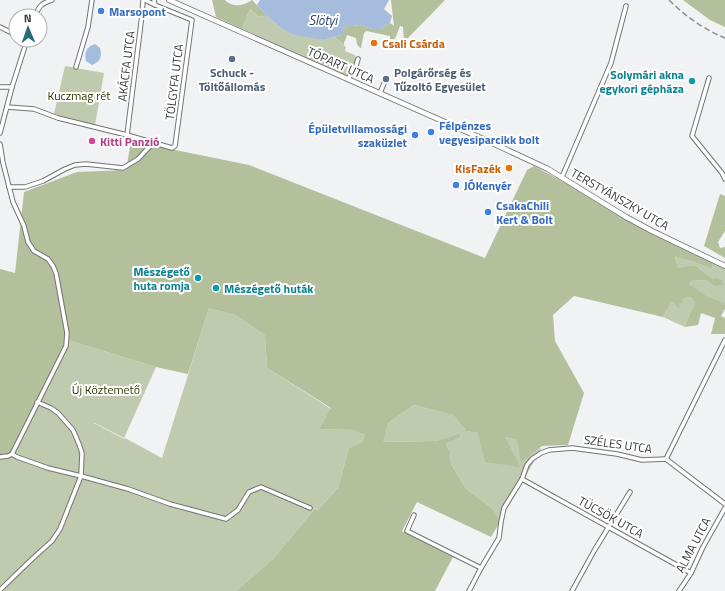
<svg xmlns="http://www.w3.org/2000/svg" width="725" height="591" font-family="'Titillium Web',sans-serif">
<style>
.green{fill:#c0caaf}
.forest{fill:#b3c09b}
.water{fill:#a6bcdc}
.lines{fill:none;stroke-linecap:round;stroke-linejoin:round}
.street-casing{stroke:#727374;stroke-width:5.5}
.secondary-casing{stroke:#727374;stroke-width:6}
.street{stroke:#fff;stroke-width:3.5}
.secondary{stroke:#fff;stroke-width:4.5}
.rail{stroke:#909192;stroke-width:1.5;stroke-dasharray:6 3;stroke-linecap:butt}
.shop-dot{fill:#3f7fe0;stroke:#fff;stroke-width:1.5}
.food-dot{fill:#e8710a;stroke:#fff;stroke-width:1.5}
.service-dot{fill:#5c6f8a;stroke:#fff;stroke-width:1.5}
.culture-dot{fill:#0f9aa8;stroke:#fff;stroke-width:1.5}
.hotel-dot{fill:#d1479c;stroke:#fff;stroke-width:1.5}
.labels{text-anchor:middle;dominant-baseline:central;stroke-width:4;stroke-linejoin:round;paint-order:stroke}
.shop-label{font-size:12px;font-weight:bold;fill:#366cbe;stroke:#fff;text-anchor:start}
.food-label{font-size:12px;font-weight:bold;fill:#c56008;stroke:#fff;text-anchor:start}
.street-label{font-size:12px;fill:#383839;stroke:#fff}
.service-label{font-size:12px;font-weight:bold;fill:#4e5e75;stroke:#fff}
.culture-label{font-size:12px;font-weight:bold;fill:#0d838f;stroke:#fff;text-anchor:end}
.park-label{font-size:12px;fill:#2c3b00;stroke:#fff}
.hotel-label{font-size:12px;font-weight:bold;fill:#b23c85;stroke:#fff;text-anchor:start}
.water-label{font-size:13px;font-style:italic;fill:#23416c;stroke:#fff}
</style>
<rect width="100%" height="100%" fill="#f0f2f3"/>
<!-- green -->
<g class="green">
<polygon points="250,9 258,16 268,17 284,30 324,40 335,37 346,47 345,51 355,55 357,65 349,64 350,73 347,76 242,29"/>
<polygon points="65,66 104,73 95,125 54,114"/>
<polygon points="675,255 692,261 712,269 712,262 725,269 725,303 707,296 690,286 691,281 706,280 714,286 713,279 695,265 678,269"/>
<polygon points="683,297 690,297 695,303 690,313 685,327 663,317 671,303 674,302 679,303"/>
<polygon points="209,308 235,315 265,335 267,368 331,409 319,429 353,430 365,435 362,442 349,448 338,488 318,510 314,508 315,509 273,559 236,591 0,591 0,459 56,367 68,340 156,367 124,438 95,423 94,423 124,439 125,438 162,458"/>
<polygon points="414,405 453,415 466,431 505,437 517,440 531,454 540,448 541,449 500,521 499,522 493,509 466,489 451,464 450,452 446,444 461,437 460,433 436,441 382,442 388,423"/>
</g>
<!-- forest -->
<g class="forest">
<path d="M212 0H225C232 8 244 6 252 0L268 17 258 16 250 9 242 29 216 17Z"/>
<polygon points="391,0 445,0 404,42 403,27 400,26 395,39 390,39 390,36 366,31 364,33 361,48 360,48 357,44 356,38 347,35 345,41 344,42 344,45 335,37 344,34 343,29 347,26 354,26 359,25 372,29 380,29 390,23 394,26"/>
<polygon points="683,0 725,0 725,27 710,20"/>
<polygon points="131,141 249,165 485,258 527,170 534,166 712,262 712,269 692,261 675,256 678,268 695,265 713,279 717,278 722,280 724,285 714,286 706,280 691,281 690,285 707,296 725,303 725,309 721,316 725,318 725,334 711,334 715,318 701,313 698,325 685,327 690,313 695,303 690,297 683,298 682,303 679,303 680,308 677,307 674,302 671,303 663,317 574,296 553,315 555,341 584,393 568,445 542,446 521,462 517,440 505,437 520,467 485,462 478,433 466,431 453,415 414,405 388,423 383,442 436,441 460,433 461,437 446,444 450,452 451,464 466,489 493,509 500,522 491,537 417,502 402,531 453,557 435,591 236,591 273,559 315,509 318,510 338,488 349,448 362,442 365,435 353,430 319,429 331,408 267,368 265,335 235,315 209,308 188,374 156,367 68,340 56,367 44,396 16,451 1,459 0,459 0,269 15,273 24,192 77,172 126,170"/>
<polygon points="720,194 725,196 725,231 718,242 720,248 725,247 725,258 704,246"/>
</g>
<!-- water -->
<g class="water">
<polygon points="260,0 389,0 384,9 392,16 390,23 380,29 372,29 359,25 354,26 347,26 343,29 345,34 324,40 295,35 284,30 268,17 257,5"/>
<path d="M95 44 100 48C102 57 101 61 92 65L86 61C84 53 86 47 95 44Z"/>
</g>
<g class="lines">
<!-- street casing -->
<g class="street-casing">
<g id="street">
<polyline points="145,0 155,5"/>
<path d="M35 16C39 6 42 3 52 0"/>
<polyline points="0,27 16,35"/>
<polyline points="76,67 88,27 92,0"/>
<polyline points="709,78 692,136 722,173 725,179"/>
<polyline points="348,79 356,66 358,59"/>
<polyline points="0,87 12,87"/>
<polyline points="380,93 385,81"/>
<polyline points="7,107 34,109 58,118 127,135 172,148 175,146 192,20 155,5 154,0"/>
<polyline points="0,133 12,87 27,40"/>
<polyline points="127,135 142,15 143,0"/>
<polyline points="0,144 3,163 13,202 24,226 28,242 34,251 48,259 53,266 56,273 67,333 66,346 12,454 8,456 0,457"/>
<polyline points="562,177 611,63 626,6"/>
<polyline points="9,187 25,187 43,181 65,169 75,165 86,164 123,168 138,159 153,143"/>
<polyline points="12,454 17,457 48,468 81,476 128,489 170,504 226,519 238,510 249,492 261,487 310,508"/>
<polyline points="666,459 725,340"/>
<polyline points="666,459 725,504"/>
<polyline points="522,479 691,573"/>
<polyline points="414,515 407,531 481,568"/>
<polyline points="0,590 32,559 52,541 60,529 81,476 82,453 79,444 73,430 58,413 51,408 37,402"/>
<polyline points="469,591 481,568 499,538 501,522 504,508 522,479 527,465 532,459 541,453 549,450 572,448 617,454 642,460 666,459"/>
<polyline points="572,591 594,551 630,492"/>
<polyline points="679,591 691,573 703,547 725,508"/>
</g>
</g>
<!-- secondary casing -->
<g class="secondary-casing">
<polyline id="secondary" points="169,0 490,142 548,169 626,217 652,231 725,266"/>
</g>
<!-- street -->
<use href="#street" class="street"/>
<!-- secondary -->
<use href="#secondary" class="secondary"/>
<!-- rail -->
<path class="rail" d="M669 0C685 16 705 30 725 38"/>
</g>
<!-- markers -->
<g class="shop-dot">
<circle cx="101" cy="11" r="4"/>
<circle cx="431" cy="132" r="4"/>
<circle cx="415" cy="135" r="4"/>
<circle cx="456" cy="185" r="4"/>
<circle cx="488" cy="212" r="4"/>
</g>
<g class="food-dot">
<circle cx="374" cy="43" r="4"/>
<circle cx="509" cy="168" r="4"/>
</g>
<g class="service-dot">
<circle cx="232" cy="59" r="4"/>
<circle cx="386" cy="79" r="4"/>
</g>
<g class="culture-dot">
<circle cx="692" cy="81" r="4"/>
<circle cx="198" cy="278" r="4"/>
<circle cx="216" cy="288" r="4"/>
</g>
<circle class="hotel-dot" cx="92" cy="141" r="4"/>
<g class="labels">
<!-- shop labels -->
<g class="shop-label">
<text x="109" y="11">Marsopont</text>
<text x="439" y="125">Félpénzes<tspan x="439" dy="14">vegyesiparcikk bolt</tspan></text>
<text x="407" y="128" text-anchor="end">Épületvillamossági<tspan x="407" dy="14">szaküzlet</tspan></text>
<text x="464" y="185">JÓKenyér</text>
<text x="496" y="205">CsakaChili<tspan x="496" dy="14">Kert &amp; Bolt</tspan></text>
</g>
<!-- food labels -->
<g class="food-label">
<text x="382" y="43">Csali Csárda</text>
<text x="501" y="168" text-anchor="end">KisFazék</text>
</g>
<!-- street labels -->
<g class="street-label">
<text transform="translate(341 65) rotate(24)">TÓPART UTCA</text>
<text transform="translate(126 66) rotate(-83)">AKÁCFA UTCA</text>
<text transform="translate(174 82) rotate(-83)">TÖLGYFA UTCA</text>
<text transform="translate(620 199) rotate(30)">TERSTYÁNSZKY UTCA</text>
<text transform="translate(618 444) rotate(8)">SZÉLES UTCA</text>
<text transform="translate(611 517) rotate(29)">TÜCSÖK UTCA</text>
<text transform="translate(693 545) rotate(-62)">ALMA UTCA</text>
</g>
<!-- service labels -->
<g class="service-label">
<text x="232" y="72">Schuck -<tspan x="232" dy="14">Töltőállomás</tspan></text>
<text x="394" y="72" text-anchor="start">Polgárőrség és<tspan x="394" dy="14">Tűzoltó Egyesület</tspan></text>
</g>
<!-- culture labels -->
<g class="culture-label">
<text x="684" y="74">Solymári akna<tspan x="684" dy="14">egykori gépháza</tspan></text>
<text x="190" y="271">Mészégető<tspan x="190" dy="14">huta romja</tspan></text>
<text x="224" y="288" text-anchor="start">Mészégető huták</text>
</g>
<!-- park labels -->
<g class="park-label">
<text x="79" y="95">Kuczmag rét</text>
<text x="106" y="389">Új Köztemető</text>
</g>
<!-- hotel labels -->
<g class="hotel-label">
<text x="100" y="141">Kitti Panzió</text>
</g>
<!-- water labels -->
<g class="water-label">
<text x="323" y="20">Slötyi</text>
</g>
</g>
<!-- north arrow -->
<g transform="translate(28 28) rotate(358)"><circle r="19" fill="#ffffff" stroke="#afafb0"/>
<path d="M0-3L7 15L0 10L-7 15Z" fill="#236d76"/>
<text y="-6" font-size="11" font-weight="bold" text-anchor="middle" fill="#383839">N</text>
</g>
</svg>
